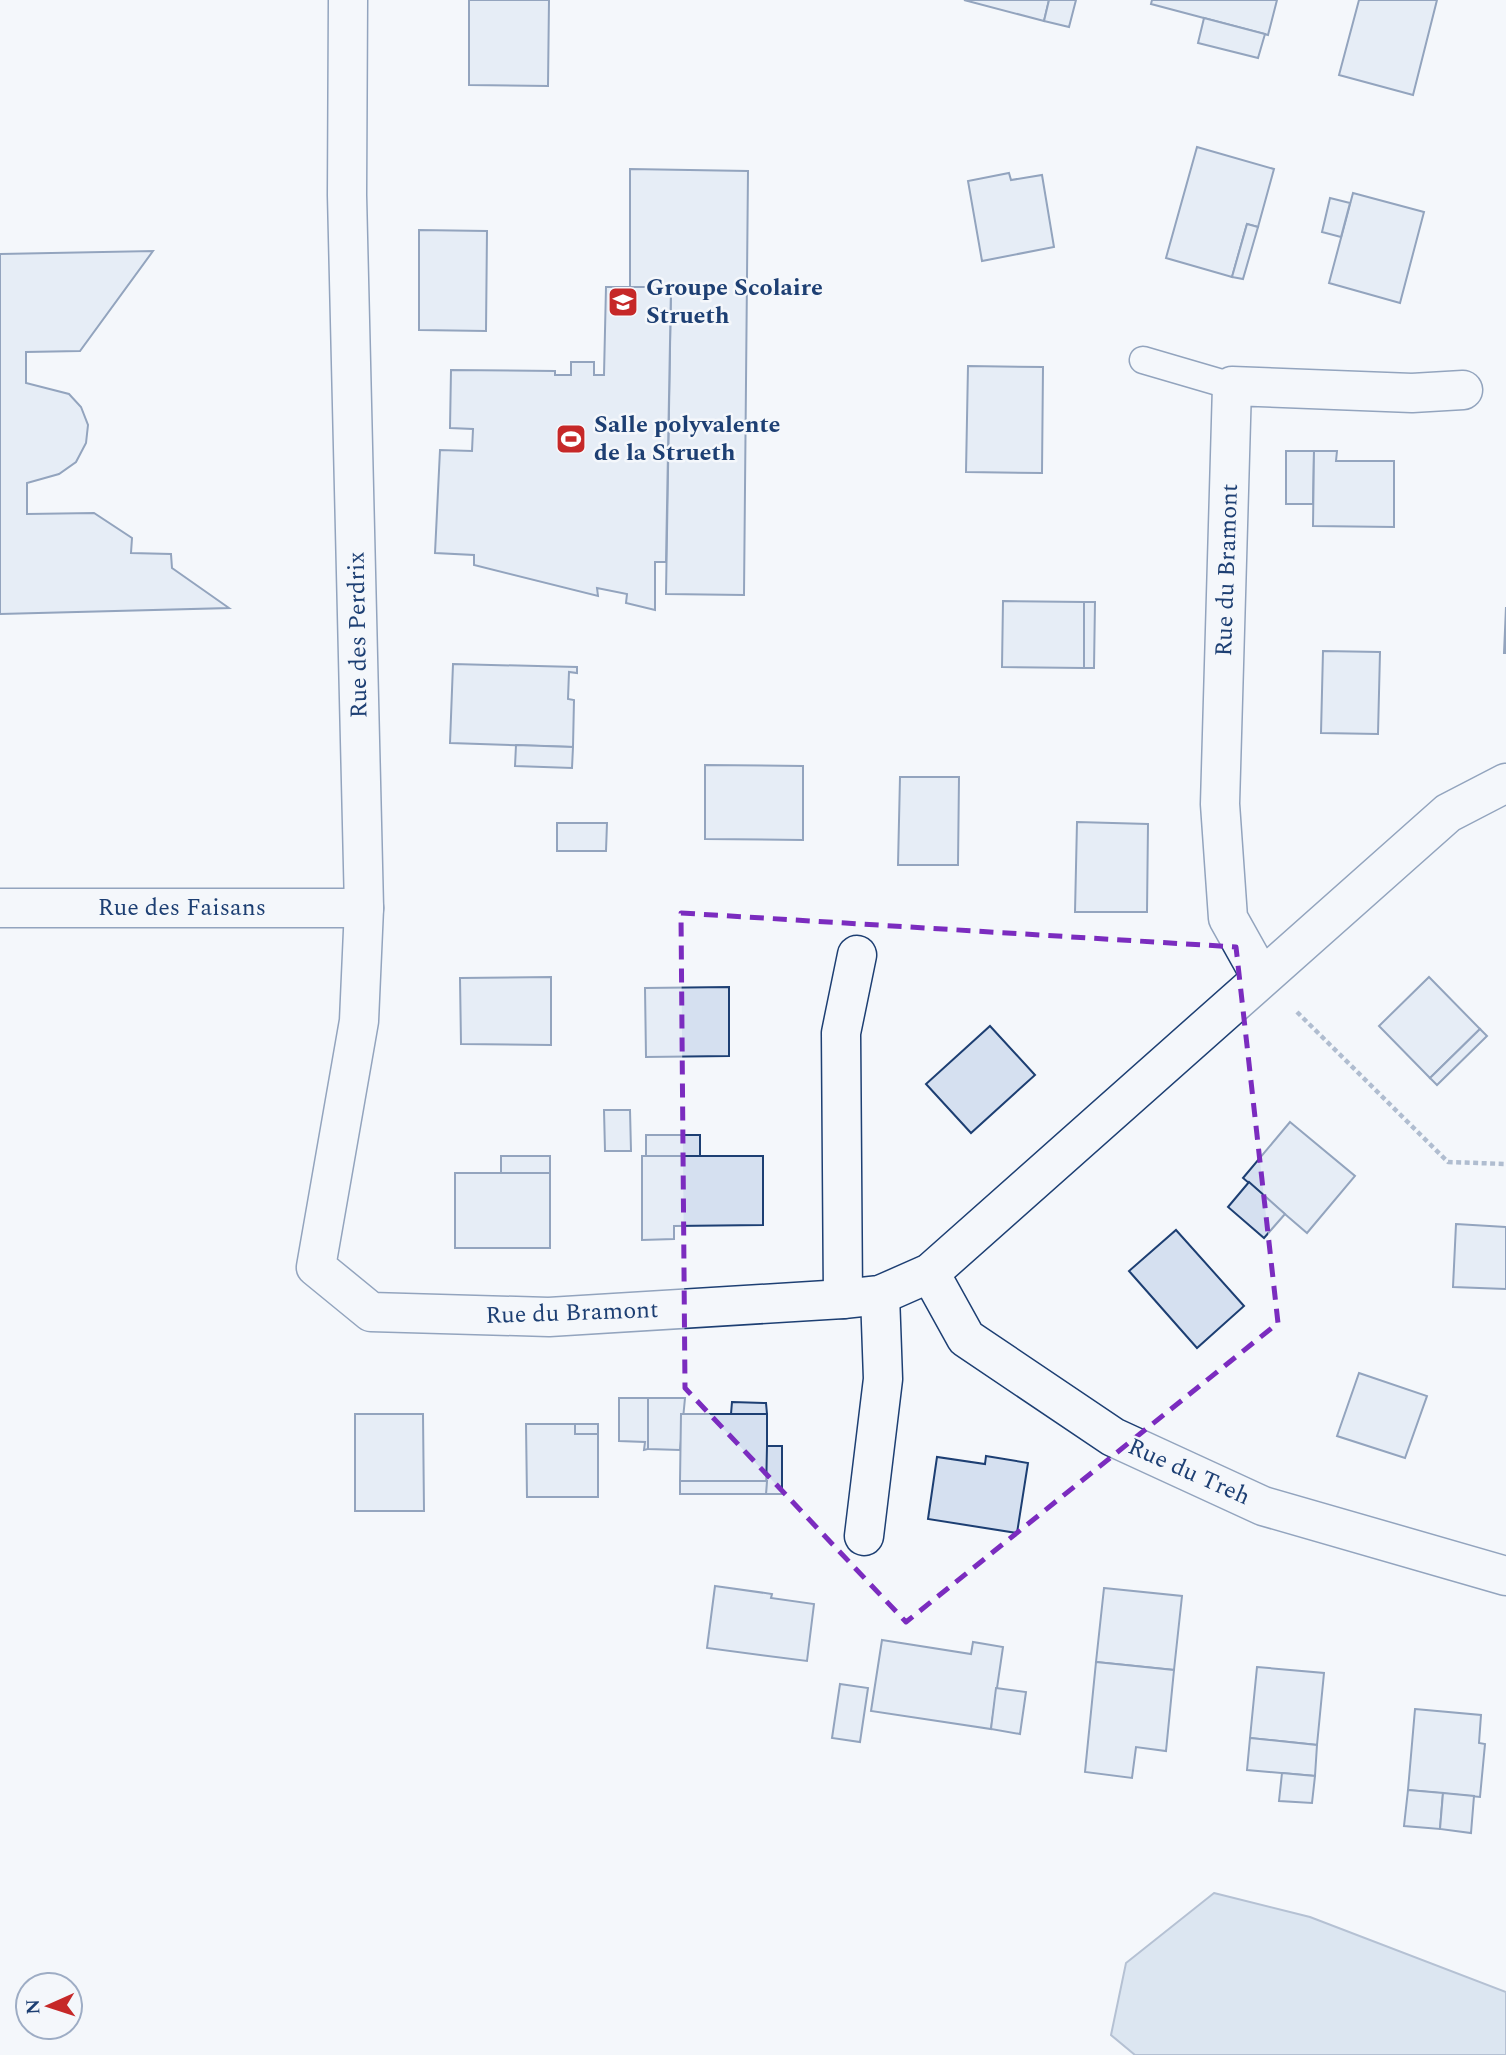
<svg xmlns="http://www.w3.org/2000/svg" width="1506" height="2055" font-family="Spectral,serif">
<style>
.water{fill:#bed0e5;stroke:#687fa3;stroke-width:2}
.building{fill:#d5e0f0;stroke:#1d3f73;stroke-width:2}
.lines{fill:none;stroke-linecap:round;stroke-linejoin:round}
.service-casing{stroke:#1d3f73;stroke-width:29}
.minor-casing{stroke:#1d3f73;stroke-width:41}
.path{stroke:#5e769c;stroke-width:4.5;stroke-dasharray:5 3.5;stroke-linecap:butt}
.service{stroke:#f4f7fb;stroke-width:26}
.minor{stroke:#f4f7fb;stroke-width:38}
.marked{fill:none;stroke:#7b2cbf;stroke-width:5;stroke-dasharray:14 9;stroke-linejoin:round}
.labels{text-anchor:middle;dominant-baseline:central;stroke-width:5;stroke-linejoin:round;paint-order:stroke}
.poi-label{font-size:24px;font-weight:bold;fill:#1d3f73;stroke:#f4f7fb;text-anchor:start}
.street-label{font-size:24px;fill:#1d3f73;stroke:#f4f7fb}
</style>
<rect width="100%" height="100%" fill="#f4f7fb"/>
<!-- water -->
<polygon class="water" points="1214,1893 1310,1917 1506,1992 1506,2055 1135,2055 1111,2035 1126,1963"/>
<!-- building -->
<g class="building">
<polygon points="469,0 549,0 548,86 469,85"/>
<polygon points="964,0 1049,0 1044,21"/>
<polygon points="1049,0 1076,0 1069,27 1044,21"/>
<polygon points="1152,0 1277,0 1268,35 1151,4"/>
<polygon points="1359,0 1437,0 1413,95 1339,75"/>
<polygon points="1204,18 1265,34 1258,58 1198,43"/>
<polygon points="1197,147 1274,169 1258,227 1247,224 1232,277 1166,258"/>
<polygon points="630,169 748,171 744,595 666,594 671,287 630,287"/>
<polygon points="1009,173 1011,180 1042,175 1054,247 982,261 968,181"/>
<polygon points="1353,193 1424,212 1400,303 1329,283"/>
<polygon points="1330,198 1350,203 1341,237 1322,232"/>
<polygon points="1247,224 1258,227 1243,279 1232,277"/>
<polygon points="419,230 487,231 486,331 419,330"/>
<polygon points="153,251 80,351 26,352 26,383 69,394 81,407 88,425 86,443 76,462 59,474 27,483 27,514 94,513 132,538 131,553 171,554 172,568 229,608 0,614 0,254"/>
<polygon points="606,287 671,287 666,562 655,562 655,610 626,603 627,594 597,588 598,596 474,565 474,555 435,553 440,450 472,451 473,429 450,428 451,370 555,371 555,375 571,375 571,362 594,362 594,375 604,375"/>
<polygon points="968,366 1043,367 1042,473 966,472"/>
<polygon points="1286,451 1314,451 1313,504 1286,504"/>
<polygon points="1314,451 1337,451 1336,461 1394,461 1394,527 1313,526"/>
<polygon points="1003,601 1084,602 1084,668 1002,667"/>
<polygon points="1084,602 1095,602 1094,668 1084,668"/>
<polygon points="1506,607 1506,653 1504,653"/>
<polygon points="1323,651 1380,652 1378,734 1321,733"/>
<polygon points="453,664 577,667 577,673 569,672 568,699 574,700 573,747 450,743"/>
<polygon points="516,745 573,747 572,768 515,766"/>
<polygon points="705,765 803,766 803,840 705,839"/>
<polygon points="900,777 959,777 958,865 898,865"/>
<polygon points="1077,822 1148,824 1147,912 1075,912"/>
<polygon points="557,823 607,823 606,851 557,851"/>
<polygon points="551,977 551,1045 461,1044 460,978"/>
<polygon points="1429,977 1480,1029 1430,1078 1379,1026"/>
<polygon points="729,987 729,1056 646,1057 645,988"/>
<polygon points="990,1026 1035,1075 971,1133 926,1084"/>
<polygon points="1480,1029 1487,1036 1437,1085 1430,1078"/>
<polygon points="604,1110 630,1110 631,1151 605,1151"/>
<polygon points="1290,1122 1355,1176 1307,1233 1243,1178"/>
<polygon points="646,1135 700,1135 700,1156 646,1157"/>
<rect x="501" y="1156" width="49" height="17"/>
<polygon points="642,1156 763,1156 763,1225 674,1226 674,1239 642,1240"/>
<rect x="455" y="1173" width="95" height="75"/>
<polygon points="1249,1182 1285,1214 1264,1238 1228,1207"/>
<polygon points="1456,1224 1506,1227 1506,1289 1453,1287"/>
<polygon points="1176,1230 1244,1306 1197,1348 1129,1271"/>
<polygon points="1359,1373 1427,1396 1405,1458 1337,1436"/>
<polygon points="619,1398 648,1398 648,1449 644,1450 645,1442 619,1441"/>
<polygon points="648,1398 685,1398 680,1450 648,1449"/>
<polygon points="732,1402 766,1403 767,1414 731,1414"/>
<polygon points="355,1414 423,1414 424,1511 355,1511"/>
<polygon points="681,1414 767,1414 767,1481 680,1481"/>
<polygon points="526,1424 575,1424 575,1434 598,1434 598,1497 527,1497"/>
<rect x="575" y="1424" width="23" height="10"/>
<polygon points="767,1446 782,1446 782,1494 766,1494"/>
<polygon points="986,1456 1028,1463 1017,1533 928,1519 937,1457 985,1464"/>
<polygon points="680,1481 767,1481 766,1494 680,1494"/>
<polygon points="715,1586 772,1594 771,1598 814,1604 807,1661 707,1648"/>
<polygon points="1104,1588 1182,1596 1174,1670 1096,1662"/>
<polygon points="882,1640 971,1654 973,1642 1003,1647 991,1729 871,1711"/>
<polygon points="1096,1662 1174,1670 1166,1751 1136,1747 1132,1778 1085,1772"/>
<polygon points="1257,1667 1324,1673 1317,1745 1250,1738"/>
<polygon points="840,1684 868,1688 860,1742 832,1738"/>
<polygon points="996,1688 1026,1692 1020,1734 991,1729"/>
<polygon points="1415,1709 1481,1715 1479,1743 1485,1744 1480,1797 1408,1790"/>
<polygon points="1250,1738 1317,1745 1315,1776 1247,1770"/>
<polygon points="1282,1773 1315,1776 1312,1803 1279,1801"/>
<polygon points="1408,1790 1443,1793 1440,1829 1404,1826"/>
<polygon points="1443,1793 1474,1796 1471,1833 1440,1829"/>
</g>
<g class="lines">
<!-- service casing -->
<g class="service-casing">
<polyline id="service" points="1143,360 1232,386"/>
</g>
<!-- minor casing -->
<g class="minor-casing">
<g id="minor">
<polyline points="348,0 347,195 364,908 359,1021 316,1267 371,1312 549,1317 843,1299 880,1295 930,1273 1448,813 1506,783"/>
<polyline points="0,908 364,908"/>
<polyline points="1261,977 1228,918 1220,804 1232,386 1412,393 1463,390"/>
<polyline points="930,1273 966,1338 1113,1437 1263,1506 1506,1576"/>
<polyline points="843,1299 841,1033 857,955"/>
<polyline points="864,1536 883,1379 880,1295"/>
</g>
</g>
<!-- path -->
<polyline class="path" points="1297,1012 1448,1162 1506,1164"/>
<!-- service -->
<use href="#service" class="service"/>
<!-- minor -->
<use href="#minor" class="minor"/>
</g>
<!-- marked area -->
<path d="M0 0H1506V2055H0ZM681 913 1236 947 1278 1323 906 1622 685 1388Z" fill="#f4f7fb" fill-opacity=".55" fill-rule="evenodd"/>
<path class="marked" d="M681 913 1236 947 1278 1323 906 1622 685 1388Z"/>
<!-- icons -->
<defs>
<g id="school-square" transform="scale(1.575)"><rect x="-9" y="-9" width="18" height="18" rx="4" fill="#c62828" stroke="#f4f7fb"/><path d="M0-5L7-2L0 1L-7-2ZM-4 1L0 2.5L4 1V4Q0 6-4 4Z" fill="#fff"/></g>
<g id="stadium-square" transform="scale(1.575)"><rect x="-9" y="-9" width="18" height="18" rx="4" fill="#c62828" stroke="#f4f7fb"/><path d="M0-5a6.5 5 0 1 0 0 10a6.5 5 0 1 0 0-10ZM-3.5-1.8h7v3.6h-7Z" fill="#fff"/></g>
</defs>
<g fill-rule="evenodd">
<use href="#school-square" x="623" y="302"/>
<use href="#stadium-square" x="571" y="439"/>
</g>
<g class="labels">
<!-- poi labels -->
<g class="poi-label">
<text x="646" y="288">Groupe Scolaire<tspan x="646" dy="28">Strueth</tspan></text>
<text x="594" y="425">Salle polyvalente<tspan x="594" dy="28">de la Strueth</tspan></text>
</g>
<!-- street labels -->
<g class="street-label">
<text transform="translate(1227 570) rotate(-88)">Rue du Bramont</text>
<text transform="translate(358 635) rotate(-91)">Rue des Perdrix</text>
<text x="182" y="908">Rue des Faisans</text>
<text transform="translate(572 1313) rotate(-2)">Rue du Bramont</text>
<text transform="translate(1189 1472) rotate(24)">Rue du Treh</text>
</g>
</g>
<!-- north arrow -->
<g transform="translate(49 2006) rotate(267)"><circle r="33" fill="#f4f7fb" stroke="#9eadc5" stroke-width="2"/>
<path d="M0-5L12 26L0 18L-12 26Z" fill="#c62828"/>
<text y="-10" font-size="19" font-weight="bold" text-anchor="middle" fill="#1d3f73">N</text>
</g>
</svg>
